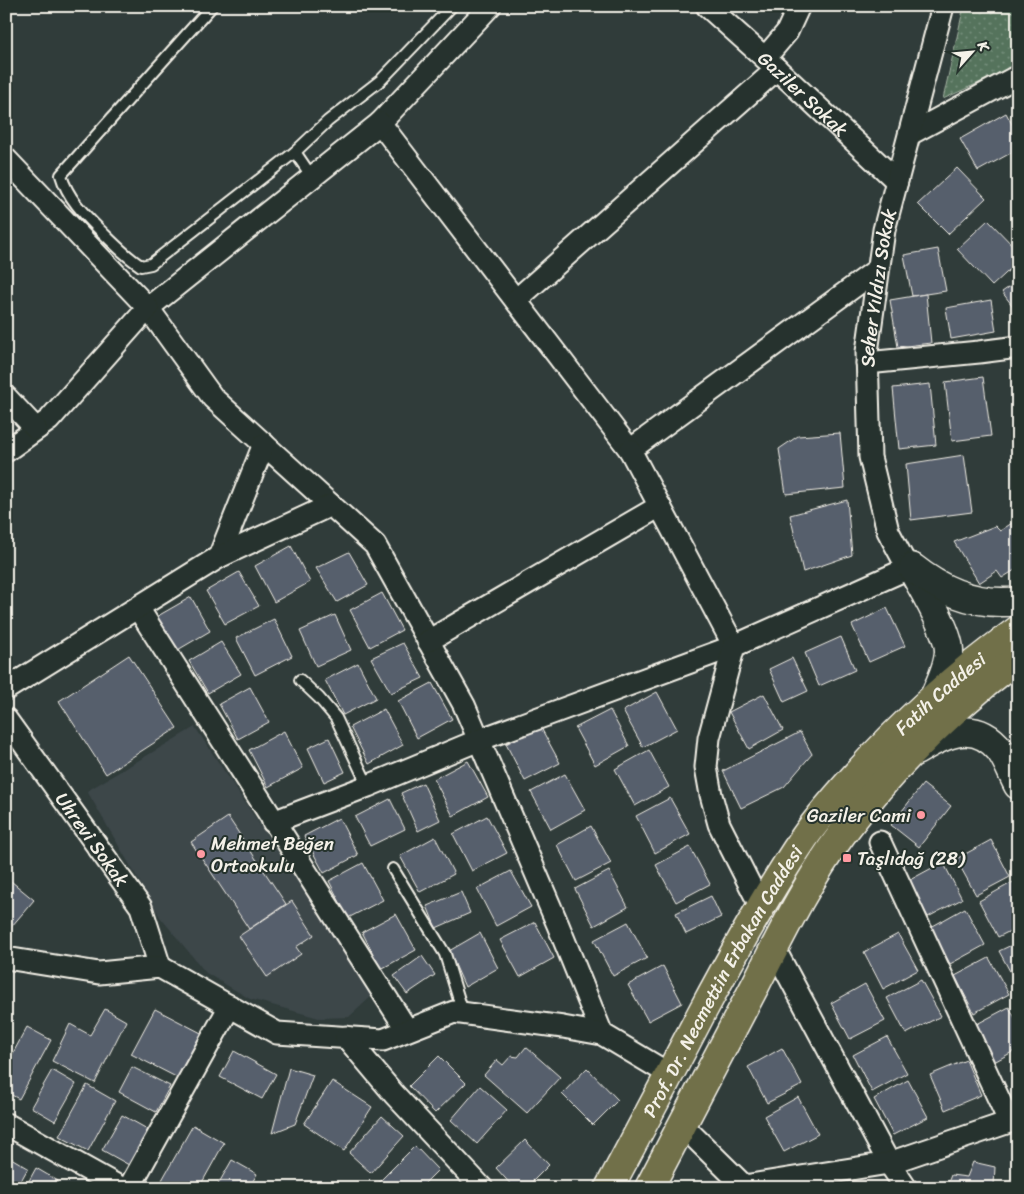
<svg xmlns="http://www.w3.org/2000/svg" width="1024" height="1194" font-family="Sriracha,sans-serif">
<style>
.built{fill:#3c4649}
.grass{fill:url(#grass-dots);stroke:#a4b2a2}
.building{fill:#575e6c;stroke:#f4f1e8}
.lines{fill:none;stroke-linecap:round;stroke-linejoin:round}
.lane-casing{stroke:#f4f1e8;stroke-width:14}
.street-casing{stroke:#f4f1e8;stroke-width:25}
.secondary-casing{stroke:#f4f1e8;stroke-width:31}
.primary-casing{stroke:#f4f1e8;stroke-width:31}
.lane{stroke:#26332d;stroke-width:10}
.street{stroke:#26332d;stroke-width:21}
.secondary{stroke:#26332d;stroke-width:28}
.primary{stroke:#71704a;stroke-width:28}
.poi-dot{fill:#ff9aa2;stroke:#26332d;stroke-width:2}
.labels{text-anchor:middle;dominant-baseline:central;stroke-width:4;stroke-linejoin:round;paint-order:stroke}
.street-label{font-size:19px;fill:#f4f1e8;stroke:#26332d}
.poi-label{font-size:19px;fill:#f4f1e8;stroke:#26332d;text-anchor:start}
</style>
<defs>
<pattern id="grass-dots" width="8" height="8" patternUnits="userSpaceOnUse" patternTransform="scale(1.25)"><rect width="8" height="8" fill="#54735c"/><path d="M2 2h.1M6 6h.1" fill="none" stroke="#768e7b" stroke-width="1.8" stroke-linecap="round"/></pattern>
</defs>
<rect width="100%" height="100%" fill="#303c3a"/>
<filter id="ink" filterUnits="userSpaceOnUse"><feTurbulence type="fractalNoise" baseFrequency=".02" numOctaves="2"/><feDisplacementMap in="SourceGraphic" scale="10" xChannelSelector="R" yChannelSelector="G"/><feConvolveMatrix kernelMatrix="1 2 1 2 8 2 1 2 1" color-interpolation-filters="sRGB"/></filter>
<g filter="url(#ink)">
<!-- built -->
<polygon class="built" points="195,727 373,995 349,1017 319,1018 250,999 206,973 160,917 87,791"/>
<!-- grass -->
<polygon class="grass" points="964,6 1018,6 1018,65 943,99"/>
<!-- building -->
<g class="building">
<polygon points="1006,113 1018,135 1018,149 978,171 960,139"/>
<polygon points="957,168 986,198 948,234 918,204"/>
<polygon points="988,220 1018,251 1018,262 992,286 957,249"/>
<polygon points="938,249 946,291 912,296 904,255"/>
<polygon points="1018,281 1018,313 1002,292"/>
<polygon points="926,294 931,343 898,347 890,300"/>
<polygon points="991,300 996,331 951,339 946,308"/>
<polygon points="983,377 991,436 952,441 945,382"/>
<polygon points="930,384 936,445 899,449 893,388"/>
<polygon points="840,433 845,488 786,494 779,449 798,436"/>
<polygon points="964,455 972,512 911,520 906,464"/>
<polygon points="847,500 852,555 803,572 790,515"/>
<polygon points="1018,519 1018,568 1002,578 997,571 979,583 954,542 995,526 1000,531"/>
<polygon points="291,546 310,582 274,602 255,566"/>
<polygon points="349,552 368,585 337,602 316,568"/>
<polygon points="239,572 259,606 225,624 206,591"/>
<polygon points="382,593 402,630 370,647 350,610"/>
<polygon points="191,597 210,631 176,651 156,617"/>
<polygon points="887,608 905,646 869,662 852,625"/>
<polygon points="335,615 351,650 316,666 300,631"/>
<polygon points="274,619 292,656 255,675 236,638"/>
<polygon points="841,637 855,670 819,686 805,653"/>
<polygon points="221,642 241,674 208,693 189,661"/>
<polygon points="403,643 423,678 391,693 371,658"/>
<polygon points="129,655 177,728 106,774 59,701"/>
<polygon points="792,658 808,691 784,702 769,669"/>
<polygon points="358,663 376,698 343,715 325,680"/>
<polygon points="432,683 452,719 417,738 398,701"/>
<polygon points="250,687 269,722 238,739 219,704"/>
<polygon points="657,692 677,729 643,747 623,711"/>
<polygon points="764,694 783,730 749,749 729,712"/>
<polygon points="384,709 403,745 369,764 350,727"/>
<polygon points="610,710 629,746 595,765 575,728"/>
<polygon points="540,726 560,763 525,781 506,744"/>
<polygon points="284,731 303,768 268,787 249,750"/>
<polygon points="800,732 812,754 784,787 741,808 723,771"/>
<polygon points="329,738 345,772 324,782 308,748"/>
<polygon points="649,750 669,787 635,806 615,769"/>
<polygon points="468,761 488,797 453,816 434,779"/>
<polygon points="565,774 585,810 551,829 531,792"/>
<polygon points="423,783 440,820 418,831 401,793"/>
<polygon points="923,784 951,806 919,847 891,825"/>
<polygon points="670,798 690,834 655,853 636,816"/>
<polygon points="390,799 405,829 370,846 355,817"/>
<polygon points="487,816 507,853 472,871 453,834"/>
<polygon points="228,817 286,904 249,929 191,842"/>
<polygon points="339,818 358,855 324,873 304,836"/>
<polygon points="591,826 611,863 576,881 557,845"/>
<polygon points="435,837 454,874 420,892 400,856"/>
<polygon points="991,840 1010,877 976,895 956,859"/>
<polygon points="690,847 710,884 676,902 656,865"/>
<polygon points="943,862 962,899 928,917 908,881"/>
<polygon points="363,863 383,900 348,918 329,881"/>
<polygon points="511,871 531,907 496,926 477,889"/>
<polygon points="609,871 628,907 594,926 575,889"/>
<polygon points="6,877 34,900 6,933"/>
<polygon points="1013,882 1018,891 1018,927 998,937 979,901"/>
<polygon points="461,892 470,913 436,928 427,906"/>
<polygon points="711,896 721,917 686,934 676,913"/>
<polygon points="292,901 314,935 296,947 301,954 267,977 239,936"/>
<polygon points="965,908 985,945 950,964 931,927"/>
<polygon points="396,914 416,950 381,969 362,932"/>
<polygon points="535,922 554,958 520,977 500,940"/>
<polygon points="628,922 647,958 613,976 594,940"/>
<polygon points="480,933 498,968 465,987 449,951"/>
<polygon points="898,934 918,970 883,989 864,952"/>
<polygon points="1018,942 1018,986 999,951"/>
<polygon points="422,956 435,975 407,994 394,976"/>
<polygon points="989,958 1009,994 974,1013 955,976"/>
<polygon points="663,966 682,1003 648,1021 628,985"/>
<polygon points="921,980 941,1016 906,1034 887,998"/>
<polygon points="865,984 885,1021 850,1039 831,1003"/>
<polygon points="1009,1007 1018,1023 1018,1049 994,1062 975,1025"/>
<polygon points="105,1009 126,1021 95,1083 52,1061 70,1024 90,1035"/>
<polygon points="155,1009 205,1035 182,1080 131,1054"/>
<polygon points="27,1027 51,1040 19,1099 6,1092 6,1066"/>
<polygon points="887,1037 907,1073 872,1092 853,1055"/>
<polygon points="526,1047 560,1077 527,1113 484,1075 497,1060 503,1065 511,1056 518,1057"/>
<polygon points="782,1048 802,1085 767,1103 748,1067"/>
<polygon points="234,1051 276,1074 262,1099 220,1077"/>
<polygon points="439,1056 466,1083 435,1113 409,1086"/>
<polygon points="966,1060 981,1095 945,1110 930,1075"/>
<polygon points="132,1067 170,1086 156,1112 119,1092"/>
<polygon points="289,1068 313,1075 295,1124 272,1133"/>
<polygon points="587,1068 618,1100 593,1125 562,1094"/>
<polygon points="52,1070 76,1084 55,1121 31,1107"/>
<polygon points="908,1080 928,1117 893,1135 874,1099"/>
<polygon points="332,1081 372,1107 344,1151 304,1124"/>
<polygon points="87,1085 115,1101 88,1151 59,1136"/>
<polygon points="480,1086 507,1110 477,1144 451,1120"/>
<polygon points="798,1097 818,1134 784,1152 764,1116"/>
<polygon points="122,1115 149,1130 129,1165 102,1150"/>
<polygon points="382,1116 404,1136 371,1173 349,1153"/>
<polygon points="193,1125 224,1143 199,1188 175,1188 162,1180"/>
<polygon points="525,1140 549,1165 526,1188 514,1188 496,1168"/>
<polygon points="415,1146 438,1170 420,1188 373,1188"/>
<polygon points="6,1155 28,1168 17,1188 6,1188"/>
<polygon points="232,1160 257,1174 249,1188 216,1188"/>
<polygon points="973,1162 995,1167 994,1186 997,1188 946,1188 951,1175 967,1177"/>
<polygon points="36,1168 58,1181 54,1188 25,1188"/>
</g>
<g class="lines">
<!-- lane casing -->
<g class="lane-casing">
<g id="lane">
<path d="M212 6 61 175C68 200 87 217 105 235 116 246 127 257 141 266L151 264 295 152 328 121 381 80 452 6"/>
<polyline points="295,152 312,177"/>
<polyline points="300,680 319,698 336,718 368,786"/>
<polyline points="393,869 445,954 463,1013"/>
</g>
</g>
<!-- street casing -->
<g class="street-casing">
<g id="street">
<polyline points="490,6 380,123 630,450 878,269"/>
<path id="s1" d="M707 6 765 58 897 181"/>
<polyline points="765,58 787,32 799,6"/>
<polyline points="380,123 148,308 213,398 375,545 464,705 558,925 602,1034"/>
<polyline points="910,134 1018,76"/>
<polyline points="6,159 148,308 49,420 6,451"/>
<polyline points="516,300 777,69"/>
<polyline points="867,363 979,352 1018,347"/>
<polyline points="6,397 36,429"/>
<polyline points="219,557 264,444"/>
<polyline points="138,608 407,1030"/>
<polyline points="428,641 660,506"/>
<polyline points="6,689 219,557 331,505"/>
<path id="s2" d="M6 719 141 907 160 967"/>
<polyline points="273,822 368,786 479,740 734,646 630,450"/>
<polyline points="880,842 1009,1121"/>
<path id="s3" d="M761 907 719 824 711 795 706 767 709 738 734 646 911 567 903 559 888 531 870 457 867 352 884 230 943 6"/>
<polyline points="774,948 889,1163 906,1188"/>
<polyline points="6,958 99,973 160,967 277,1033 383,1040 454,1012 563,1027 602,1034 669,1074"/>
<polyline points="346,1037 394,1094 482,1188"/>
<polyline points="6,1124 121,1188"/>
<polyline points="682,1125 744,1186 889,1163 1018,1119"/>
<polyline points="129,1188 230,1006"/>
</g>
</g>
<!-- secondary casing -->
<g class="secondary-casing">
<g id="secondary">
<path d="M911 567C921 586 950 633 949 652 948 668 940 683 934 697"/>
<path d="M913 568C943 592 979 606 1018 601"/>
<path d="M916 751C944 734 975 718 1000 750 1008 761 1012 774 1018 785"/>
</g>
</g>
<!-- primary casing -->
<g class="primary-casing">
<g id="primary">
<path id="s4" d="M609 1188C640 1130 671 1072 701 1014 733 954 766 894 804 838 817 819 832 802 847 785 898 727 955 675 1018 630"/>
<path d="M649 1188C684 1120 720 1052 756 984 782 933 808 880 842 834 892 767 952 708 1018 658"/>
</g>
</g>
<!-- lane -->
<use href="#lane" class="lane"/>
<!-- street -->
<use href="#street" class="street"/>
<!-- secondary -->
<use href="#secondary" class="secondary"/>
<!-- primary -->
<use href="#primary" class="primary"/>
</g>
</g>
<!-- markers -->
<g class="poi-dot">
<circle cx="921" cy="815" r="5"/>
<circle cx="201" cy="854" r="5"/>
<rect x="842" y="853" width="10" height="10" rx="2.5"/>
</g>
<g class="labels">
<!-- street labels -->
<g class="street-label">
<text stroke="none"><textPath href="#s1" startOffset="130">Gaziler Sokak</textPath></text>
<text stroke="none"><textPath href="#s3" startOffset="759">Seher Yıldızı Sokak</textPath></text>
<text stroke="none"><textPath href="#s4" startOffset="600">Fatih Caddesi</textPath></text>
<text stroke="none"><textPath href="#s2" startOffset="148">Uhrevi Sokak</textPath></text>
<text stroke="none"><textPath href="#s4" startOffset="236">Prof. Dr. Necmettin Erbakan Caddesi</textPath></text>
</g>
<!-- poi labels -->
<g class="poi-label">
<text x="911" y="815" text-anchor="end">Gaziler Cami</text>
<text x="211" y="843">Mehmet Beğen<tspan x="211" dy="22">Ortaokulu</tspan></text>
<text x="857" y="858">Taşlıdağ (28)</text>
</g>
</g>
<!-- margin -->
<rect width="1024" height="1194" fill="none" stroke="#26332d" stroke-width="25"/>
<rect x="12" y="12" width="999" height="1169" fill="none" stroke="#f4f1e8" stroke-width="2" filter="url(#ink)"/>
<!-- north arrow -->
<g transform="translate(972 52) rotate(63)" stroke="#26332d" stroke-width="4" paint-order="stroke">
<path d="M0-4L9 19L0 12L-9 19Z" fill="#f4f1e8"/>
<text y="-8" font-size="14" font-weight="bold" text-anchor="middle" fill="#f4f1e8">K</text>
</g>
</svg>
